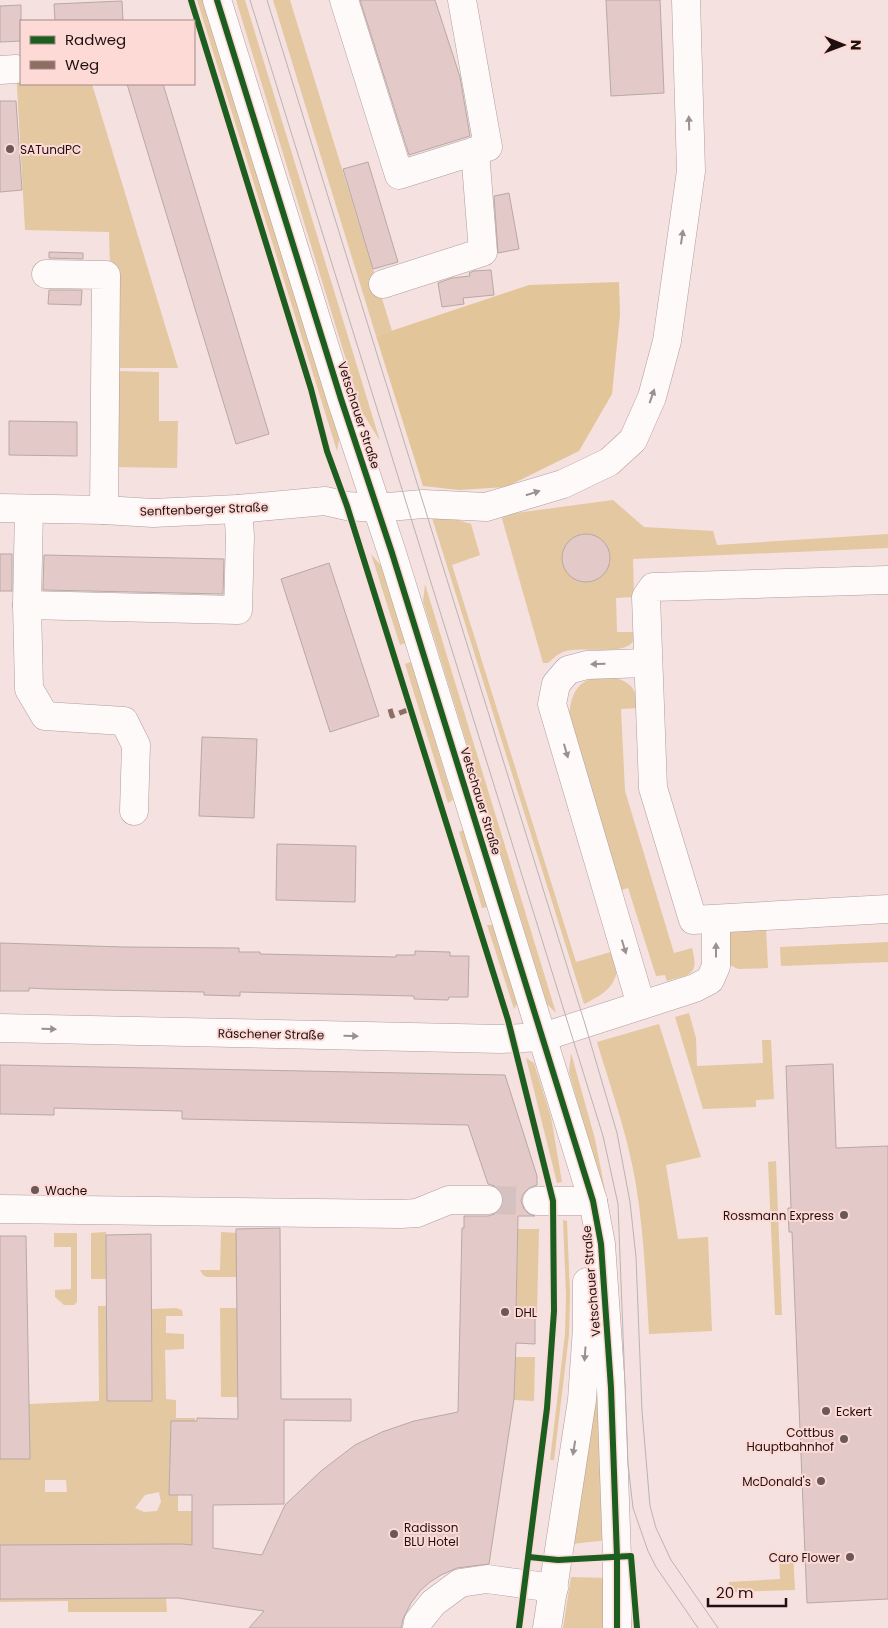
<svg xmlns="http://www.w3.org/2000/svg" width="888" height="1628" font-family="Poppins,sans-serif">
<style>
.green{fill:#e3c8a2;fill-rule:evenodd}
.forest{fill:#e2c69a}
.building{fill:#e3c9c7;stroke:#b8a8a6}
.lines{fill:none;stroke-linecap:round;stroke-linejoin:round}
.minor-tunnel{stroke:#d5c2c0;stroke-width:28;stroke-dasharray:28 14;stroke-linecap:butt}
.minor-casing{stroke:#af9e9d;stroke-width:29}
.minor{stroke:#fefafa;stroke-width:28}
.tram{stroke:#b9b4b4;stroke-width:1}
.quiet{stroke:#8d6e63;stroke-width:5;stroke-dasharray:10 5;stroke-linecap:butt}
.cycleway-casing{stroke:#fedad6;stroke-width:9}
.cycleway{stroke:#1b5e20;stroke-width:6}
.oneway{fill:#9a9190}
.poi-dot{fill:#6a5958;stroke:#fedad6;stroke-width:2}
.labels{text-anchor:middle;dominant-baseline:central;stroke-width:4;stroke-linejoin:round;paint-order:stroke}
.poi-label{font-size:12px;fill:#1f100f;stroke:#fedad6;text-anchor:start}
.street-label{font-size:12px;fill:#1f100f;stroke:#fedad6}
</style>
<rect width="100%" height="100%" fill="#f5e1df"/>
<!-- green -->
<g class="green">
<polygon points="197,0 205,0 337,425 339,440 337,451"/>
<polygon points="236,0 245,0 380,441 362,412"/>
<polygon points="273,0 290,0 392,331 376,336"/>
<polygon points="16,69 21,69 21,84 92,84 178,368 113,368 109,232 25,230"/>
<polygon points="114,371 159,372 159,421 178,421 177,468 113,467"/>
<path d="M613 500 644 527 713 531 717 545 888 534V548L633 559 634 597 616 598 617 632H636C635 635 635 637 634 640 624 658 577 644 561 653 556 655 552 660 548 663H543L501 515Z"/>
<path d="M444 516 471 524 480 555 452 565 576 962 618 950C619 981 613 990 584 1004L432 518Z"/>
<polygon points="371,554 382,567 406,643 400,645"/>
<polygon points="425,584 556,1013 547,1004 423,602"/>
<polygon points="411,662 453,800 448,803 405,664"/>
<path d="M606 676C626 679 638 686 638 708L621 709 625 791 674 953 692 948C699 976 691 974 667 981L665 975 656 976 628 888 619 891 569 715C572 690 579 678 606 676Z"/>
<polygon points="463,830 487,907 482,908 459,832"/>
<polygon points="487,925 493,925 517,1004 514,1009"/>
<polygon points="766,927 768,968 738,969 728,964 728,934 739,929"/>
<polygon points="888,942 888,962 781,966 780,947"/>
<polygon points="689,1013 696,1038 697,1066 763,1063 762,1040 771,1040 774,1099 756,1100 756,1107 703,1109 675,1017"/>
<path d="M659 1024 701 1157 666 1165 678 1239 708 1237 712 1331 649 1334C646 1284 644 1234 636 1185 628 1136 611 1089 597 1042Z"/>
<polygon points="571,1053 595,1139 610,1216 569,1072"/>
<polygon points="526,1058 534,1063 551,1117 562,1182 557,1183"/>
<polygon points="776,1161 782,1315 775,1315 768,1162"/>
<polygon points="563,1220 567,1221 570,1294 569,1335 554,1460 550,1460 565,1334 566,1295"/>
<polygon points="518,1229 539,1229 537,1313 516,1312"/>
<polygon points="106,1232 106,1279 91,1279 91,1233"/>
<polygon points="221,1232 237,1233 237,1277 207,1277 203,1275 200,1270 220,1270"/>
<polygon points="54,1233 77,1233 77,1302 74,1305 64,1305 55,1297 55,1290 71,1289 71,1247 54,1247"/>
<path d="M98 1306H107L108 1401H152L151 1309 176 1308 182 1310 183 1316H166V1333L184 1334V1349L165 1350 166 1399 176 1400V1418H195L194 1464H169V1495H178V1511H192V1545L182 1544 0 1545V1459H30L29 1404 99 1401ZM45 1480H66L67 1492H45ZM159 1492 161 1502 157 1511 144 1512 135 1508 145 1495Z"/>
<polygon points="220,1308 237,1308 238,1397 221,1397"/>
<polygon points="596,1324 607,1540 572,1544"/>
<polygon points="515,1357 535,1357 534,1401 514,1400"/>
<polygon points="779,1553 793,1553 795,1590 730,1592 729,1582 780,1579"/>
<polygon points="571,1577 608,1578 608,1628 563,1628"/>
<polygon points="166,1598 167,1612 68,1612 68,1601 0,1602 0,1599"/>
</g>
<!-- forest -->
<polygon class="forest" points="619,282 620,315 612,394 579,451 506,487 459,490 423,486 376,336 529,285"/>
<!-- building -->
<g class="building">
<polygon points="360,0 435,0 460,77 470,136 409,155"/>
<polygon points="606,0 660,0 664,93 611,96"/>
<polygon points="122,1 123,21 55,21 54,4"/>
<polygon points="21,5 21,41 0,42 0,6"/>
<polygon points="127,84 163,84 269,434 236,444"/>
<polygon points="0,101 16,101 22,190 0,192"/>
<polygon points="368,162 398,262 373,269 343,169"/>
<polygon points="509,193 519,249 498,253 494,196"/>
<polygon points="49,252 83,253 83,259 49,258"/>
<polygon points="491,270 494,295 463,298 464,304 442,307 438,283 452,278 470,276 469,273 474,271"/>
<polygon points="49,290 82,290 81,305 48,304"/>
<polygon points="9,421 77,422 77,456 9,455"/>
<circle cx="586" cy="558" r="24"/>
<rect x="0" y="554" width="12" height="37"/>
<polygon points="44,555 224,559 223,594 43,590"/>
<polygon points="329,563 379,716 330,732 281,579"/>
<polygon points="202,737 257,739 254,818 199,816"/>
<polygon points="277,844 356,846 355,902 276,900"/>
<polygon points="0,943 123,947 239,948 239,952 260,952 260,954 396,957 396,955 415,955 415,951 450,952 450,956 469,956 468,997 449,997 448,1000 414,999 414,996 240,992 240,996 204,995 204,992 49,989 29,988 29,991 0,991"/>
<polygon points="833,1064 836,1148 888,1146 888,1599 807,1603 792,1232 789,1232 788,1208 791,1208 786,1066"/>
<polygon points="0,1065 505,1075 537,1176 537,1185 529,1188 523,1194 521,1201 524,1209 529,1214 535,1216 518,1216 516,1312 535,1313 535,1344 516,1343 514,1399 489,1564 457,1568 441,1575 430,1582 420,1591 411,1603 403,1619 401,1628 249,1628 264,1611 178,1598 0,1599 0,1545 182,1544 192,1545 192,1495 169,1495 171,1421 197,1421 197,1418 238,1419 236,1229 280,1228 281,1399 351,1399 351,1421 284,1420 284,1504 213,1505 213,1548 262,1555 285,1505 321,1471 355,1445 382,1432 414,1421 458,1412 462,1228 464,1228 464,1216 488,1216 495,1214 501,1208 504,1200 501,1192 495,1186 488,1184 468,1125 182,1119 182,1111 54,1108 54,1115 0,1114"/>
<polygon points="151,1234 152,1401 107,1401 106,1235"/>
<polygon points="0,1236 26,1236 30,1459 0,1459"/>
</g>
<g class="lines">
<!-- minor-tunnel -->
<polyline class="minor-tunnel" points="488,1200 537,1201"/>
<!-- minor casing -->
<g class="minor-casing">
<g id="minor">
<polyline points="217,0 341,399 392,553 593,1201 601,1244 611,1388 617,1557 617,1628"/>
<polyline points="344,0 399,175 488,147 462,0"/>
<polyline points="0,70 16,69"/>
<polyline points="46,274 106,275 104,510"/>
<polyline points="383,284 483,252 475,151"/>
<polyline points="0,508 104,510 153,513 238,509 325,501 347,506 377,508 423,504 486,507 563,484 609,462 633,440 652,397 667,341 691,171 686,0"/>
<polyline points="29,509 27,605 29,689 45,716 124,721 136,745 134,811"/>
<polyline points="888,580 653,587 646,597 653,788 693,920 888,909"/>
<polyline points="27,605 238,610 240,536 238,509"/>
<polyline points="641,1005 552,704 556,684 568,670 587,665 647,663"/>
<polyline points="0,1028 501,1039 543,1037 695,988 710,980 716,966 716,920"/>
<polyline points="537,1201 593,1201"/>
<polyline points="0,1209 401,1214 417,1213 449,1200 488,1200"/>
<polyline points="417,1628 418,1622 433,1603 460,1583 487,1579 554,1588"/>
<polyline points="547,1628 582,1400 587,1328 587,1282"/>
</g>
</g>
<!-- minor -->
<use href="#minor" class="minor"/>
<!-- tram -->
<g class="tram">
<polyline points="250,0 603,1136 618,1204 628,1464 633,1508 648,1551 656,1567 698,1628"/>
<polyline points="267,0 585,1024 617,1133 630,1202 636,1257 642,1411 650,1506 656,1528 671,1560 718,1628"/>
</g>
<!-- quiet -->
<polyline class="quiet" points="390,709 392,716 410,709"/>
<!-- cycleway casing -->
<g class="cycleway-casing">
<g id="cycleway">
<polyline points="191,0 311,389 327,451 347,506 508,1020 553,1201 554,1311 547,1408 519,1628"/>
<polyline points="217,0 341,399 392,553 593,1201 601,1244 611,1388 617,1557 617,1628"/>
<polyline points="529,1557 558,1560 631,1556 637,1628"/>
</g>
</g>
<!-- cycleway -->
<use href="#cycleway" class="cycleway"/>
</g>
<!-- one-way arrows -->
<defs><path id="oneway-solid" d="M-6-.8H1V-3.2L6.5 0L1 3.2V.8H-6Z" transform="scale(1.25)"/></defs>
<g class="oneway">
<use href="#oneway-solid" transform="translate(689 123) rotate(-92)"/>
<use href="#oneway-solid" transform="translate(682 237) rotate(-82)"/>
<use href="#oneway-solid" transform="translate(652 396) rotate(-71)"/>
<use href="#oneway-solid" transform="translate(533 493) rotate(-17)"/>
<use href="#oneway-solid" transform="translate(598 664) rotate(178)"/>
<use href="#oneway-solid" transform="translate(566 751) rotate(74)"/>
<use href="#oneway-solid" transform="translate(624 947) rotate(73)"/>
<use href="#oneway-solid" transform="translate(716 950) rotate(-90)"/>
<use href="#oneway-solid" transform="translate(49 1029) rotate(1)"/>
<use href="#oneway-solid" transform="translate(351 1036) rotate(1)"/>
<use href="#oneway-solid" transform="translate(585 1354) rotate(94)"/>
<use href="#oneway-solid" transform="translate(574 1448) rotate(99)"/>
</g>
<!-- markers -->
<g class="poi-dot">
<circle cx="10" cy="149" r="5"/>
<circle cx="35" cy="1190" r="5"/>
<circle cx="844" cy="1215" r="5"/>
<circle cx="505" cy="1312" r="5"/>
<circle cx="826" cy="1411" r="5"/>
<circle cx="844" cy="1439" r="5"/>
<circle cx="821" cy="1481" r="5"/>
<circle cx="394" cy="1534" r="5"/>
<circle cx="850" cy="1557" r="5"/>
</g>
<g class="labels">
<!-- poi labels -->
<g class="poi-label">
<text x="20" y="149">SATundPC</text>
<text x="45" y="1190">Wache</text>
<text x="834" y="1215" text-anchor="end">Rossmann Express</text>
<text x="515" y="1312">DHL</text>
<text x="836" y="1411">Eckert</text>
<text x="834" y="1432" text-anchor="end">Cottbus<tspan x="834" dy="14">Hauptbahnhof</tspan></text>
<text x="811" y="1481" text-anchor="end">McDonald's</text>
<text x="404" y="1527">Radisson<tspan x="404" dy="14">BLU Hotel</tspan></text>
<text x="840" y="1557" text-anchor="end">Caro Flower</text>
</g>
<!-- street labels -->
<g class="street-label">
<text transform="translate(359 415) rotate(72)">Vetschauer Straße</text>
<text transform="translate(204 509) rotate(-2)">Senftenberger Straße</text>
<text transform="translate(481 801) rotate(73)">Vetschauer Straße</text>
<text transform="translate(271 1034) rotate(1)">Räschener Straße</text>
<text transform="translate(591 1281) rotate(-95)">Vetschauer Straße</text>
</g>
</g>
<!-- legend -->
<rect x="20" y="20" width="175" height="65" fill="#fedad6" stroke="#a58986"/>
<rect x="30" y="36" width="25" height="8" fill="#1b5e20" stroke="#a58986"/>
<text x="65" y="45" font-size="15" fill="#1f100f">Radweg</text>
<rect x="30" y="61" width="25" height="8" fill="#8d6e63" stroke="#a58986"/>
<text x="65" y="70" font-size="15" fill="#1f100f">Weg</text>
<!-- north arrow -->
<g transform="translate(843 45) rotate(91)" stroke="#fedad6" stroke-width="4" paint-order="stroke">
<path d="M0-4L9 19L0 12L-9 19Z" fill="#1f100f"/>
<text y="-8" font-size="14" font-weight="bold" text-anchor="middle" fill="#1f100f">N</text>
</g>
<!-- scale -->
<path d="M708 1598v8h78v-8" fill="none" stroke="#1f100f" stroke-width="2.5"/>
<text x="716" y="1598" font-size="15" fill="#1f100f" stroke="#fedad6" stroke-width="4" paint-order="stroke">20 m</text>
</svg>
